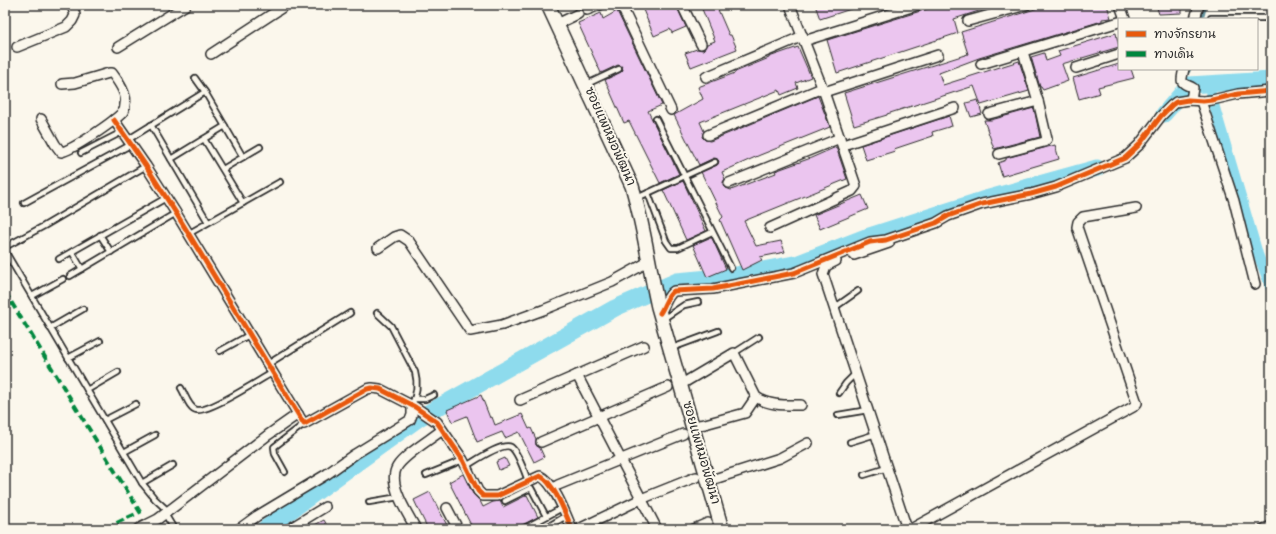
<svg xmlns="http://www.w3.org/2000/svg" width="1276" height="534" font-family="'Gochi Hand','Playpen Sans Thai',sans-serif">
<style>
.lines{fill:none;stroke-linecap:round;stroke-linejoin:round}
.stream{stroke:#66959f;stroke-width:3}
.canal{stroke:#8edbed;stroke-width:10}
.river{stroke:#8edbed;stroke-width:17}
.building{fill:#ebc5ef;stroke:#2b2b2b}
.lane-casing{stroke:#2b2b2b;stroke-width:8}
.street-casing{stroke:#2b2b2b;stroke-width:12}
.secondary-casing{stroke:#2b2b2b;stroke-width:16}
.lane{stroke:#fbf7ec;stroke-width:4.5}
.street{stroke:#fbf7ec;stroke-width:9}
.secondary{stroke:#fbf7ec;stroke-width:13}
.quiet{stroke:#00873e;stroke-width:4;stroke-dasharray:8 4;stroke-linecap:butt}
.cycleway-casing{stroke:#fbf7ec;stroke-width:8}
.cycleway{stroke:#e8590c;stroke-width:5}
.labels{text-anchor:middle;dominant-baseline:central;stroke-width:4;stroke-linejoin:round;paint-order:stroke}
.street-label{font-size:13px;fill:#2b2b2b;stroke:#fbf7ec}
</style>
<rect width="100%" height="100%" fill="#fbf7ec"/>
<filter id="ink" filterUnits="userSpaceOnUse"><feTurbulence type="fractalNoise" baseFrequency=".025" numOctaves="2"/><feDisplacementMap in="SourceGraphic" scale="8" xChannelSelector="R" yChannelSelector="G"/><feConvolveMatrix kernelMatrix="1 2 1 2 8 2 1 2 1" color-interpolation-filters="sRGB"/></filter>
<g filter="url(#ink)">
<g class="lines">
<!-- stream -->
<g class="stream">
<polyline points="1202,19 1206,5"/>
<polyline points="1186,76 1190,69"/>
<polyline points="1182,94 1176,93 1182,83"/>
</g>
<!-- canal -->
<polyline class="canal" points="1208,84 1258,254 1271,289"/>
<!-- river -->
<g class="river">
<polyline points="1164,114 1189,85 1271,80"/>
<polyline points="265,529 419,418 615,308 677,281 731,276 799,263 866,237 982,200 1097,168"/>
</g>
</g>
<!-- building -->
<g class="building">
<polygon points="641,5 676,5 686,27 672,33 670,29 654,36"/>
<polygon points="711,5 716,5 729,35 731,35 737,49 691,67 685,53 697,49 703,50 707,44 715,41 702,9"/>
<polygon points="815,5 857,5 857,7 820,19"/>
<polygon points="940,5 991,5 991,7 954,19 958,33 837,73 827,40"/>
<polygon points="1048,5 1107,5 1111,18 1102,19 1102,21 979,58 939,73 943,85 1019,61 1029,91 981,105 974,86 887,114 887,115 854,125 844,93 968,54 961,32"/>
<polygon points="1156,5 1182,5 1182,13 1159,14"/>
<polygon points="617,11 662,105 648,111 679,174 660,183 629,121 624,123 605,80 621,72 623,70 622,67 618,65 601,73 578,23 601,13 603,19"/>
<polygon points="1116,33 1119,47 1062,64 1068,81 1043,90 1041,87 1040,87 1031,57 1044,53 1046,61 1060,56 1058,51"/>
<polygon points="798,47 811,77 796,83 798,88 781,95 779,90 700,122 704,131 702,137 705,140 710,141 818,96 830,127 760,155 722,172 725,179 723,182 723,185 726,188 731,190 776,173 775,171 811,158 836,147 847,179 744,221 756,246 781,241 785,252 760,257 762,260 742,270 720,220 723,217 701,172 717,165 719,161 717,159 714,158 699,165 674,115 703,99 698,87 735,73 735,72 769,58 769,57"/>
<polygon points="1119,64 1119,69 1131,69 1134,78 1098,87 1100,93 1079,99 1073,78"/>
<polygon points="978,100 982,114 971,117 966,103"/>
<polygon points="1034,108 1040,137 994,149 984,120 991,120"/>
<polygon points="949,116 952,126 932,132 933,136 894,149 895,151 866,160 861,145"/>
<polygon points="1055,145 1059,159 1002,176 998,163 1006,160 1006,158"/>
<polygon points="683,181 706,231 686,240 663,190"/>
<polygon points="862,195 868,209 820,229 814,215"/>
<polygon points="709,238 712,238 726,269 707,277 693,245"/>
<polygon points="481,395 490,418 492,417 495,425 522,414 529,429 531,428 536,439 536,445 540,448 544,457 534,462 519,432 505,438 502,432 477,442 467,416 452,422 447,410"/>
<polygon points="505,458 509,466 499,470 496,462"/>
<polygon points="463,474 473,494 480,501 483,507 493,502 500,501 503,507 527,495 538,517 514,529 473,529 449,482"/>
<polygon points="430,492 438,508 449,529 428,529 420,513 414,500"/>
<polygon points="324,520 329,529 307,529"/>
</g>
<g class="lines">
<!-- lane casing -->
<g class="lane-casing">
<g id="lane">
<polyline points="1211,18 1271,18"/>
<polyline points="195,78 205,92 243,157"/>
<polyline points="587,84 619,69"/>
<polyline points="656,119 731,268"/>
<polyline points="151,125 208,222"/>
<polyline points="129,139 205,92"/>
<polyline points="204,139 243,203"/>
<polyline points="81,153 122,132"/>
<polyline points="171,159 225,126"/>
<polyline points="223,169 260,147"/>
<polyline points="648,193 666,241 671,248 678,248 712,232"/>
<polyline points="637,198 715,162"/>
<polyline points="24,203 132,144"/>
<polyline points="188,234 280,182"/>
<polyline points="100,235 111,252"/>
<polyline points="5,247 44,226 146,166"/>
<polyline points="5,251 142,483 155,499 168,511"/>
<polyline points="72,252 82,269"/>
<polyline points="59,259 166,198"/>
<polyline points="70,276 176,213"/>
<polyline points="32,296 63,279"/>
<polyline points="834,308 858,291"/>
<path d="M377 313 391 326 415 372C418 383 417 394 412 405"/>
<polyline points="663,319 684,305 698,302"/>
<polyline points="50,328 83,309"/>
<polyline points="672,348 718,331"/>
<polyline points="220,351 249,335"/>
<polyline points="734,353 759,337"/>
<polyline points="68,358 100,341"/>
<polyline points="268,364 350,313"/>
<path d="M181 388C185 394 189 409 197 410 210 412 259 380 272 373"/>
<polyline points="87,390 118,372"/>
<polyline points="839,393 846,383 856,373"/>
<polyline points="414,399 425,399 434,395"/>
<polyline points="838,415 868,410"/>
<polyline points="105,420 136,404"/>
<polyline points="850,442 876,434"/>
<polyline points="124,452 155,435"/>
<path d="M466 466C475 461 502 442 511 447 518 452 525 473 528 481"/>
<polyline points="285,472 275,454 274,447 304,424"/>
<polyline points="426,475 463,460"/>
<polyline points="864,475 887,468"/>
<polyline points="142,483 173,465"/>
<polyline points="505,501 531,488 546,516"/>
<polyline points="369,502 399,497"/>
<polyline points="165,514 174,529"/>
<polyline points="523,529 564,507"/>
<polyline points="544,529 566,516"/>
</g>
</g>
<!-- street casing -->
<g class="street-casing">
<g id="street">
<polyline points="621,5 671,110"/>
<polyline points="682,5 701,44"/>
<polyline points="1120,5 1125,19"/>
<polyline points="587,10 600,5"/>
<polyline points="1195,19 1199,5"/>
<polyline points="968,21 1026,5"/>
<polyline points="557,24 578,14"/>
<polyline points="804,41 918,5"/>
<polyline points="17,47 66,27 72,21 75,15 72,5"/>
<polyline points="118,47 186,5"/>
<polyline points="211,54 286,5"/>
<polyline points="981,64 1119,22"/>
<polyline points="1076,68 1119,54"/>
<path d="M1184 69C1180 84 1181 82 1193 88L1191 100"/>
<polyline points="706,77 803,36"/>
<polyline points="824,92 938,55"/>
<polyline points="1201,101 1234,201 1255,284"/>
<polyline points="989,114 1038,101"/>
<path d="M41 119 55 144 61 152C73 150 113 122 122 113 124 111 125 107 125 104 128 95 118 81 112 73H109L75 83 62 84"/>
<path d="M114 120 146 166 176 213 304 424 367 389 372 388 380 389 415 407 437 422 463 460 478 491 483 496H497L540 476C554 482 566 515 572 529"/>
<polyline points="708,135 822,88"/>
<polyline points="843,145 955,108"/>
<polyline points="999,154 1044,142 1047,139 1038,101 1023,52"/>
<polyline points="729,183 840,138"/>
<polyline points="770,228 852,191 856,186 824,92 790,5"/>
<polyline points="378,248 394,237 400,235 409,241 470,331 502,325 543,310 612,282 648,262"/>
<polyline points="854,255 889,243"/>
<polyline points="836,261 826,266 823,274 907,529"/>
<path d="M660 313C665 306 667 295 674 291L713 289 794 273 870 242 886 240 936 223 948 216 982 204 1031 194 1056 187 1125 158 1139 145 1161 116 1172 105 1176 102 1188 100 1203 101 1212 100 1238 94 1271 91"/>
<polyline points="577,375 657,529"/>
<path d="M680 385 734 353 756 397C769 406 786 405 801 405"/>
<polyline points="520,400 644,346"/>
<polyline points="692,426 705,424 745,413 756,397"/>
<polyline points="541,442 668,387"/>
<polyline points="708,481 780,458 808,443"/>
<polyline points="558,485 683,434"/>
<polyline points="447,508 458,529"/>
<polyline points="581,528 641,499 696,477"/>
<polyline points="138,529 158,519 268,435 298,414"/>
<polyline points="239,529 257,516 327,474 355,454 410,420 412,415 412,405"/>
<polyline points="289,529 325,507"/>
<path d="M416 529C408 514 387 484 397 467 404 455 431 439 442 430"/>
<polyline points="694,529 708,523"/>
<polyline points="911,529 1133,407 1137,403 1077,227 1078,222 1083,217 1136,208"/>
<polyline points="1264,529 1271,526"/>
</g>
</g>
<!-- secondary casing -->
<g class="secondary-casing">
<path id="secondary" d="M548 5 632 186C644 226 649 267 658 307L722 529"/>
</g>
<!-- lane -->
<use href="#lane" class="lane"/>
<!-- street -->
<use href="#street" class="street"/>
<!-- secondary -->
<use href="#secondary" class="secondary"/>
<!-- quiet -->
<polyline class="quiet" points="5,292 140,512 104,529"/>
<!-- cycleway casing -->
<g class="cycleway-casing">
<g id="cycleway">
<path d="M114 120 146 166 176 213 304 424 367 389 372 388 380 389 415 407 437 422 463 460 478 491 483 496H497L540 476C554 482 566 515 572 529"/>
<path d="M660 313C665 306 667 295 674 291L713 289 794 273 870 242 886 240 936 223 948 216 982 204 1031 194 1056 187 1125 158 1139 145 1161 116 1172 105 1176 102 1188 100 1203 101 1212 100 1238 94 1271 91"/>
</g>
</g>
<!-- cycleway -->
<use href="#cycleway" class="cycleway"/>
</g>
</g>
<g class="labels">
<!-- street labels -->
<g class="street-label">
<text transform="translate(609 137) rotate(66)">ซอยแพหมอพัฒนา</text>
<text transform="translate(700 453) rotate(74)">ซอยแพหมอพัฒนา</text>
</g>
</g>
<!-- margin -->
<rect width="1276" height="534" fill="none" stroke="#fbf7ec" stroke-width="20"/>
<rect x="10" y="10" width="1256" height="514" fill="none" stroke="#2b2b2b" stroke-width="1.5" filter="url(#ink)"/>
<!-- legend -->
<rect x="1118" y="18" width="140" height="52" fill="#fbf7ec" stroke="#a8a59f"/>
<rect x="1126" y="31" width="20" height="6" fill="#e8590c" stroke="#a8a59f"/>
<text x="1154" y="38" font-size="12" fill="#2b2b2b">ทางจักรยาน</text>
<rect x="1126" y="51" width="20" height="6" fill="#00873e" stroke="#a8a59f"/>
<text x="1154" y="58" font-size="12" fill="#2b2b2b">ทางเดิน</text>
</svg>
